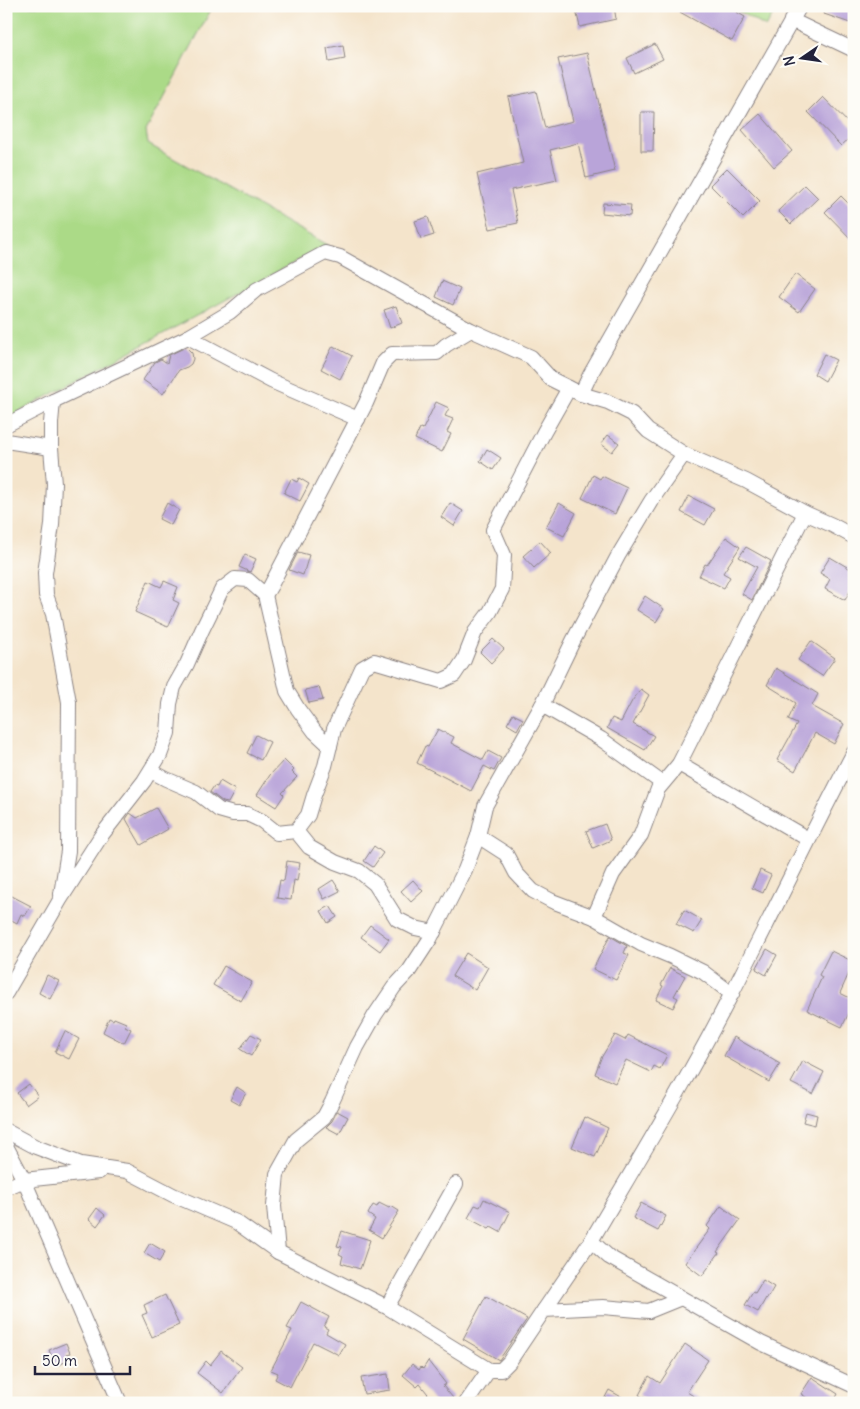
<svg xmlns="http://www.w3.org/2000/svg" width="860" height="1409" font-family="Delius,sans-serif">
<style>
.green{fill:#abda87;stroke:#667e61}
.building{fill:#b9a4d9}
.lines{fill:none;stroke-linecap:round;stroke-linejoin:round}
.minor-casing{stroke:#8b8383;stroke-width:16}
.minor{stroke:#fff;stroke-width:14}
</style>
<rect width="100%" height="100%" fill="#fdfcf7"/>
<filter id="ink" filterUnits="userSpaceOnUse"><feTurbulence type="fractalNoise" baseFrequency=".02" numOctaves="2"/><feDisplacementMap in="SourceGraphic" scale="10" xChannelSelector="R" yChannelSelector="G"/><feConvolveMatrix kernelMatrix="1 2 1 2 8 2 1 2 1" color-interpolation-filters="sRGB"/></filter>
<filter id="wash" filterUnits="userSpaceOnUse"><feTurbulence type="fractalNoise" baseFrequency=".0096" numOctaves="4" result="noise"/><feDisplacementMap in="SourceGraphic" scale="20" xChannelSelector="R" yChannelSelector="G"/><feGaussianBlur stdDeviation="1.12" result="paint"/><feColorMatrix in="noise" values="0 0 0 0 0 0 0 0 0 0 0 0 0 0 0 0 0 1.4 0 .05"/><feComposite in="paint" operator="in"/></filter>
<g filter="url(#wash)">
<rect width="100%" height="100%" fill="#f4e4cb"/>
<!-- green -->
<g class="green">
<polygon points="6,6 213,6 146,131 148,144 327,245 6,419"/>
<polygon points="729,6 778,6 766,27"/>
</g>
<g id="blocks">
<!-- building -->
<g class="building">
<polygon points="575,6 614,6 616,19 580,27"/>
<polygon points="669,6 726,6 745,17 732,41"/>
<polygon points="826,6 854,6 854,11 850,23 824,14"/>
<polygon points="655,44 663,59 634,73 627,58"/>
<polygon points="343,45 345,59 329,62 327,48"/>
<polygon points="587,53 615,171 586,178 578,143 550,150 557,180 511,190 518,223 490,229 477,174 523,163 508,97 536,91 545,128 573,121 558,59"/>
<polygon points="823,97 854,129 854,134 841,146 808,112"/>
<polygon points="641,112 654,112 653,151 641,151"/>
<polygon points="760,114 792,151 774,167 742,130"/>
<polygon points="727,168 760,201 743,218 710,185"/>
<polygon points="805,185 818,198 791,224 778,211"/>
<polygon points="841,196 854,209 854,242 825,212"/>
<polygon points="603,203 631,205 630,216 602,213"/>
<polygon points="428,217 434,235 421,239 415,221"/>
<polygon points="795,274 815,289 799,312 779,297"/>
<polygon points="442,281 460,289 453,305 436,297"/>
<polygon points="396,306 402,323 390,328 384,310"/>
<polygon points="333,346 352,356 340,379 321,369"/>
<polygon points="186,347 192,353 193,359 191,364 187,367 179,370 163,394 143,380 155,362 161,359 167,363 169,355"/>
<polygon points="824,354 836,360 825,381 814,374"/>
<polygon points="436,402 449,408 445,416 453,419 447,432 451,434 442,452 415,439 420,428 423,429"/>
<polygon points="608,435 619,443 612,452 601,444"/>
<polygon points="487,449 501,458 493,470 480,461"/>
<polygon points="593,475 600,479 602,476 627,488 615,514 582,498"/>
<polygon points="299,478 309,484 300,501 284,493 291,479 297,482"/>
<polygon points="689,496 714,509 705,525 681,512"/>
<polygon points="167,503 179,510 171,525 159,519"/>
<polygon points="450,503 463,511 454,526 441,517"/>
<polygon points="559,503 576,513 564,536 546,527"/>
<polygon points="726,537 740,547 723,573 730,577 724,588 699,576 705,564 707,565"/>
<polygon points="540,541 551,553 534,568 523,556"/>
<polygon points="746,547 771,561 752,600 742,594 757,567 739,557"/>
<polygon points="298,552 309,555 303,575 289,570"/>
<polygon points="245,554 256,559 250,572 239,567"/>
<polygon points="830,557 854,571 854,584 845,600 825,589 830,579 820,573"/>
<polygon points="148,581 161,587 164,581 178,587 173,600 179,603 168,627 135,612"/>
<polygon points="645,596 664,609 656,622 637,610"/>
<polygon points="493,639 504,649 491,663 480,652"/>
<polygon points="811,641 835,658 822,676 798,660"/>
<polygon points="776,668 818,694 812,706 844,724 834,744 815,733 795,771 777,760 797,724 788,720 796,703 767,685"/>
<polygon points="319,687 323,700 309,703 305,690"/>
<polygon points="641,689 649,695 633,724 654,736 645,750 607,728 612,718 621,722 632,701"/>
<polygon points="513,714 523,719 517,730 507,724"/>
<polygon points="438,729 454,737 451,743 483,760 488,751 501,758 494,771 484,766 471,791 417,763 425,746 428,747"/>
<polygon points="256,735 270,742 261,760 247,753"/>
<polygon points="284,760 294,770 292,772 297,777 282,793 284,795 276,807 257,795 270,775"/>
<polygon points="220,781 235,790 228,803 223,802 210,792 214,786 217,787"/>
<polygon points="156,808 168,829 141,845 126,819 130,813 137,818"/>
<polygon points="605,824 611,840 593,848 586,831"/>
<polygon points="374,846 383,853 373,867 364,861"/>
<polygon points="287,861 300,863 297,881 294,880 291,900 277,898 280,880 284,881"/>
<polygon points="760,870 771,875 763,893 752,888"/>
<polygon points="333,880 340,891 324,899 319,889"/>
<polygon points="413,880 423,891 411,902 401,891"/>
<polygon points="10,895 31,906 25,916 21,914 17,923 6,917 6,903"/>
<polygon points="330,906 337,917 328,923 321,911"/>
<polygon points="684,910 702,920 694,933 676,924"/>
<polygon points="370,925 389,939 380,951 361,937"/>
<polygon points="610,936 627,946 624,953 629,955 616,980 593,969"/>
<polygon points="767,949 777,955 766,975 756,969"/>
<polygon points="831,951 854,962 840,993 854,1000 854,1003 842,1027 807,1010 822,977 819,975"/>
<polygon points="466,953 488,967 475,990 452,976"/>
<polygon points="224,966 252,982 241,1001 213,985"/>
<polygon points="670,968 685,976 674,996 678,998 673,1008 656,1000 663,986 661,985"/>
<polygon points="47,975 59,981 50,999 39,993"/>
<polygon points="109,1018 113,1020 114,1018 126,1023 125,1026 131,1029 124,1043 103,1032"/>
<polygon points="65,1031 79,1039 69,1059 55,1052"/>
<polygon points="251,1034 261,1039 251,1056 240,1049"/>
<polygon points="615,1035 625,1040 628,1035 667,1055 660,1069 654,1066 651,1072 626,1060 615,1083 595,1074 601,1058"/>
<polygon points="734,1037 780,1064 769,1082 724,1056"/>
<polygon points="803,1061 824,1072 813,1094 791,1083"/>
<polygon points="29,1084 38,1096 26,1105 17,1093"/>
<polygon points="237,1087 246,1093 239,1105 230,1100"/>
<polygon points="337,1111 348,1117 339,1134 326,1127 332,1121"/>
<polygon points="806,1112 817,1115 815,1125 803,1122"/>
<polygon points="585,1117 608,1128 595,1157 572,1147"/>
<polygon points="484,1199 510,1212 500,1232 491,1227 489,1229 468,1218 475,1205 480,1207"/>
<polygon points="379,1203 389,1208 391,1206 399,1211 382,1238 369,1230 375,1219 368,1214 373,1205 377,1207"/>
<polygon points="641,1203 666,1216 658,1231 633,1218"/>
<polygon points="721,1206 740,1220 717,1252 719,1253 702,1276 685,1263 710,1229 707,1226"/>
<polygon points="97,1208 105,1215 97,1226 89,1219"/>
<polygon points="342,1231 370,1240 360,1269 341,1263 343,1256 339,1254 342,1247 337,1246"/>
<polygon points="150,1243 165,1252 159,1262 144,1253"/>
<polygon points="763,1280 774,1287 767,1299 766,1298 758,1312 745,1305 753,1292 755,1293"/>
<polygon points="165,1295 179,1325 152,1337 142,1315 147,1313 144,1305"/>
<polygon points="486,1296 527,1319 499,1360 463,1339"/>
<polygon points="301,1302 329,1317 324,1327 328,1329 326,1333 345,1344 339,1355 313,1342 290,1387 275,1379 278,1373 271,1370 292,1330 287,1328"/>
<polygon points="66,1343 70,1353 66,1354 68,1361 55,1366 49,1350"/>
<polygon points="685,1344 708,1360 687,1392 705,1403 653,1403 639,1395 649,1376 660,1383"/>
<polygon points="221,1351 242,1367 223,1393 197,1373 206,1361 210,1365"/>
<polygon points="428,1361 446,1384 443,1386 453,1398 447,1403 435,1403 420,1384 417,1387 403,1375 412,1364 419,1370 421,1367 423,1369"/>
<polygon points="388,1374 390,1390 364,1394 361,1378"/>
<polygon points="812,1377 838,1394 833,1403 815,1403 801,1394"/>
<polygon points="609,1390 632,1403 602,1403"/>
</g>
</g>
</g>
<g filter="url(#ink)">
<use href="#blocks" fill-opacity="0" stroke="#8b8383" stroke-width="1"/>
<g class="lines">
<!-- minor casing -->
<g class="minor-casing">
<g id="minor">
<polyline points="791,20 854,50"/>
<polyline points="188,337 271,381 358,419"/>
<polyline points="581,394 608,402 632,414 648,431 684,454"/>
<polyline points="53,401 51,423 51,448 54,484 52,525 45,573 46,595 53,614 69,702 68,851 61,894"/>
<polyline points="6,425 53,401 188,337 230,312 256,290 325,253 340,257 471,330 531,357 551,379 581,394 590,375 800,6"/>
<polyline points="6,441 51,448"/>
<polyline points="265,595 287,691 298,709 315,732 330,746"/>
<polyline points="542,705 601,739 662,783"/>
<path d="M854 752C812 832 773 913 732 993 689 1077 639 1159 591 1241L609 1257 761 1343 854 1386"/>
<polyline points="679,764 808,839"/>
<polyline points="151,771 166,779 196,792 219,810 233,814 247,814 262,821 277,833 296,831 308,815 314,795 325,766 334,729 362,668 374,661 441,681 454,675 464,660 475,632 490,612 502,589 504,555 493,530 544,432 569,388"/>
<polyline points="296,831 309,847 335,862 359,871 375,884 397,919 415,928 434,932"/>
<polyline points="478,836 506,854 516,873 533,891 552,901 594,917 641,944 670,956 703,972 732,994"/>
<polyline points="594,917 613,874 641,835 658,789 679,764 805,513"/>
<polyline points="6,993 60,900 101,836 144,781 160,755 168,733 170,704 174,687 187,664 202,630 222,589 235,579 248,580 265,595 270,587 366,403 383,363 392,354 437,353 446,345 471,330"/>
<polyline points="6,1131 36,1147 81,1164 127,1171 173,1195 236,1222 278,1252 387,1307 489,1370 501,1370 509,1362 544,1310 603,1307 649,1311 681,1298"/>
<polyline points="6,1146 24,1180 120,1403"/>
<polyline points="6,1188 24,1180 99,1172"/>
<polyline points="278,1252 274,1206 277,1174 296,1140 324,1117 332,1102 357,1047 375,1015 394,987 409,971 430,939 465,870 478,836 485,806 542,705 573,641 618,556 651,501 684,454 746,481 805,513 832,525 854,537"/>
<polyline points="387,1307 456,1184"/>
<polyline points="544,1310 591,1241"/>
<polyline points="466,1403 489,1370"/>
</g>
</g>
<!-- minor -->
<use href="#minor" class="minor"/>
</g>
</g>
<!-- margin -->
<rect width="860" height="1409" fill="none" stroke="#fdfcf7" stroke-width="25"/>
<!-- north arrow -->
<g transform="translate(802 58) rotate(257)" stroke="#fdfcf7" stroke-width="4" paint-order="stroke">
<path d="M0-4L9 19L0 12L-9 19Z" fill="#22223b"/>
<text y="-8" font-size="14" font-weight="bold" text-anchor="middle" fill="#22223b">N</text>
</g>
<!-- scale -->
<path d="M35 1366v8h95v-8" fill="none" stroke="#22223b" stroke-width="2.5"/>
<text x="42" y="1366" font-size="15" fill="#22223b" stroke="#fdfcf7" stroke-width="4" paint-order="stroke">50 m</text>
</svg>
